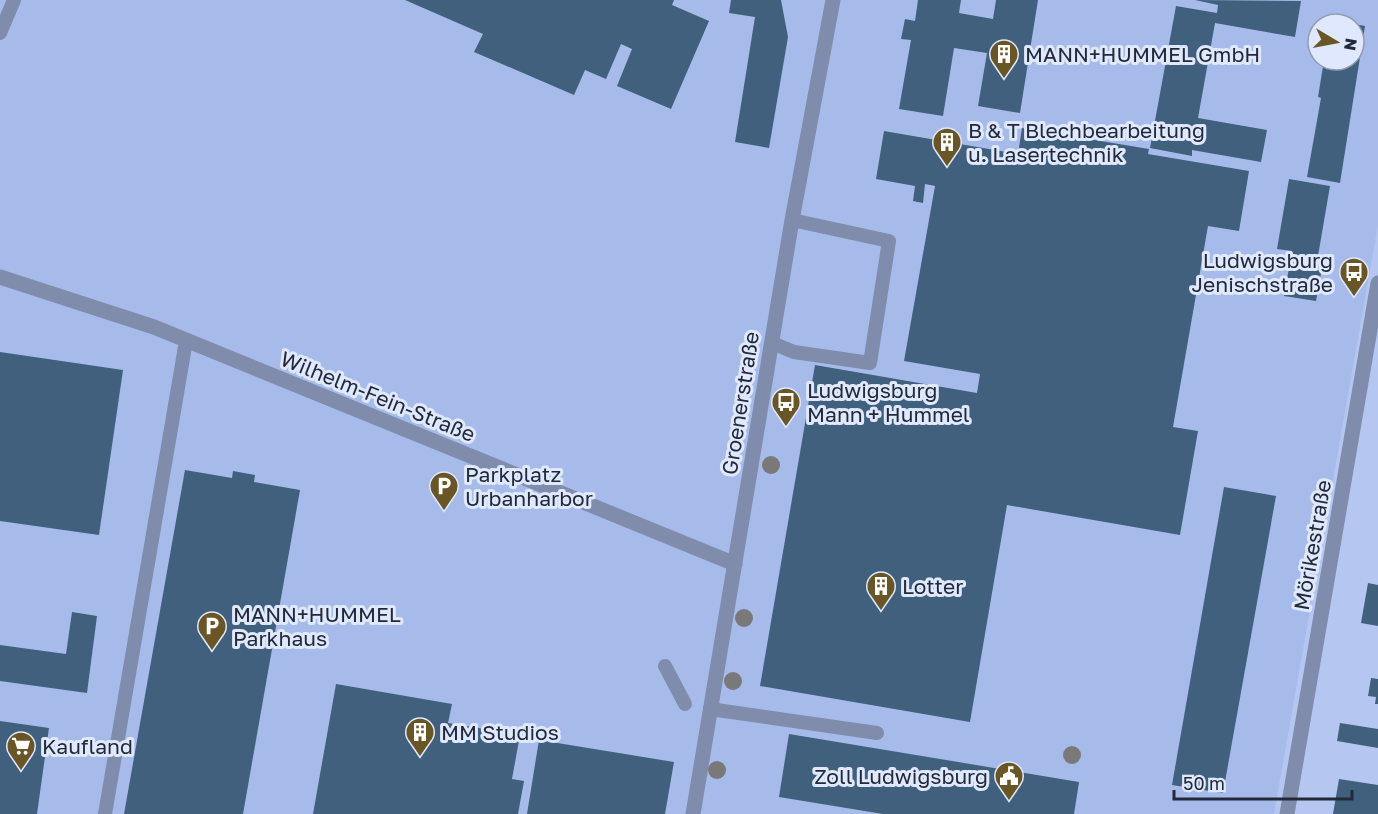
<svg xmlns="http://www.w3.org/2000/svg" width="1378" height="814" font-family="'Golos Text',sans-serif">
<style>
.built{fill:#a7bbea;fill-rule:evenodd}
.building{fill:#40607e}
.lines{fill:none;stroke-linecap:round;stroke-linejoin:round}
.service{stroke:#7f8cac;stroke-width:14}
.minor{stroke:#7f8cac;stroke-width:15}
.tree{fill:#7a7979}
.labels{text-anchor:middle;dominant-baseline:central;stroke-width:6;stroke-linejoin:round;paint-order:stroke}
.poi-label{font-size:21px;fill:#222939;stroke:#dfe8fd;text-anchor:start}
.street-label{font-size:21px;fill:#222939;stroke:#dfe8fd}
</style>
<rect width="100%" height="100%" fill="#b5c7f1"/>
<!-- built -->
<path class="built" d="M0 0H1378V225L1274 814H0ZM1318 24H1354V60H1318Z"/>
<!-- building -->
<g class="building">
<polygon points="405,0 674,0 672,5 709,21 671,109 617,86 632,49 621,44 606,79 585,70 574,95 474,52 483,34"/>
<polygon points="731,0 781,0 788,37 769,148 735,142 755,17 729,13"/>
<polygon points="918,0 961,0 959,13 993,19 996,0 1038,0 1020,113 978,106 987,53 954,48 943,116 899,109 911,40 901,39 905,19 915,21"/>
<polygon points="1195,0 1301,1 1295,37 1215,23 1198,118 1267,130 1261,162 1192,150 1192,156 1150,148 1176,6 1217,13 1218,5"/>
<polygon points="1354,24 1365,26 1340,183 1307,177 1321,98 1318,97 1324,60 1354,60"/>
<polygon points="1022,128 1149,149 1148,154 1249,171 1239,231 1208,226 1173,427 1198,431 1180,535 1007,505 970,722 760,686 815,365 977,393 980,374 904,361 935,186 925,184 923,203 913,201 915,186 876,179 884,131 1018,154"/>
<polygon points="1289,179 1330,186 1318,256 1324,257 1316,301 1284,296 1292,251 1277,249"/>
<polygon points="0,352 123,370 99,535 0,521"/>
<polygon points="185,470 232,478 233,471 255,475 254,482 300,490 243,814 124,814"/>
<polygon points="1224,487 1276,496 1223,793 1172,785"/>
<polygon points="1368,583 1378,585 1378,626 1361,623"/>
<polygon points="72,612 97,616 87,693 0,681 0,645 66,654"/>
<polygon points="1371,678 1378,679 1378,704 1375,704 1376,697 1368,696"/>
<polygon points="336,684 452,704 448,723 520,735 512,779 524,781 518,814 313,814"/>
<polygon points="0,721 49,728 37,814 0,814"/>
<polygon points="1340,723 1378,729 1378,748 1337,741"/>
<polygon points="789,734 1079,782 1074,814 883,814 779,797"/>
<polygon points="539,740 674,762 665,814 527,814"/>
<polygon points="1339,779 1378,785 1378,814 1333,814"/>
</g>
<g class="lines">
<!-- service -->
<g class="service">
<polyline points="0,33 14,0"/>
<polyline points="772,343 794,352 870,363 889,241 792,220"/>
<polyline points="665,666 685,704"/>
<polyline points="710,709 877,733"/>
<polyline points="105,814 186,341"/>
</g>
<!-- minor -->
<g class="minor">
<polyline points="0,277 154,327 735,564"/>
<polyline points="693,814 792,220 833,0"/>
<polyline points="1287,814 1378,283"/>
</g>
</g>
<!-- trees -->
<g class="tree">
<circle cx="771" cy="465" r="9"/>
<circle cx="744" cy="618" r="9"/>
<circle cx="733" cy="681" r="9"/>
<circle cx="1072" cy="755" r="9"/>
<circle cx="717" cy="770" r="9"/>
</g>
<!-- icons -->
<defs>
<g id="building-pin" transform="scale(1.5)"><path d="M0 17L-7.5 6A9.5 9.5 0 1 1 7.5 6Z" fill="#695624" stroke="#dfe8fd"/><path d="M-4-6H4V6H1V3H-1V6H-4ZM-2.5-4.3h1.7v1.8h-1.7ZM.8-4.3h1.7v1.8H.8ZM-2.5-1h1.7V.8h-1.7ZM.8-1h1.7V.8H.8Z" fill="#fff"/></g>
<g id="bus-pin" transform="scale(1.5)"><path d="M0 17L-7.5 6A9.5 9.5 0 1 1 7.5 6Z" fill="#695624" stroke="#dfe8fd"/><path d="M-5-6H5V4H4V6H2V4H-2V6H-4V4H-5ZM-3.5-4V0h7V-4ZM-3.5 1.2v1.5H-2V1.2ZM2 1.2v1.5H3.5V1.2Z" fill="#fff"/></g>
<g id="parking-pin" transform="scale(1.5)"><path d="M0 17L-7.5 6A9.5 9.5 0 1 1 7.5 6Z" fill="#695624" stroke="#dfe8fd"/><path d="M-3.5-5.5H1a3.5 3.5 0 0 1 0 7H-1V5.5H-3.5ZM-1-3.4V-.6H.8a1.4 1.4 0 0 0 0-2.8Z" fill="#fff"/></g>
<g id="supermarket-pin" transform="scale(1.5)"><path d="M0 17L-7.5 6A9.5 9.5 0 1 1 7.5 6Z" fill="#695624" stroke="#dfe8fd"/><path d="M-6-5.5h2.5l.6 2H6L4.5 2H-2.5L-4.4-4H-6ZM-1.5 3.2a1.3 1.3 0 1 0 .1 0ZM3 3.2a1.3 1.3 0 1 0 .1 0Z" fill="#fff"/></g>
<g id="civic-pin" transform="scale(1.5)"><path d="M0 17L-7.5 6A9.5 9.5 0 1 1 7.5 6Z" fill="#695624" stroke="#dfe8fd"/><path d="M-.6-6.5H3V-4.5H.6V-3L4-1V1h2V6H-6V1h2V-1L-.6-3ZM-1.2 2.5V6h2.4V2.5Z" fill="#fff"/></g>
</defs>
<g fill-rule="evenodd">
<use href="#building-pin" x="1004" y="54"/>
<use href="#building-pin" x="947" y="142"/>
<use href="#bus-pin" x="1354" y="272"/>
<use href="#bus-pin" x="786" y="402"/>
<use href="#parking-pin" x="444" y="486"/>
<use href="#building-pin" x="881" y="586"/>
<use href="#parking-pin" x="212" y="626"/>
<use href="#building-pin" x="420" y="732"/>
<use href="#supermarket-pin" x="21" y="746"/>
<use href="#civic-pin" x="1009" y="776"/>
</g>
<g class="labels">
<!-- poi labels -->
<g class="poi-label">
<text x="1025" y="54">MANN+HUMMEL GmbH</text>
<text x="968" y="130">B &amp; T Blechbearbeitung<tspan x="968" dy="24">u. Lasertechnik</tspan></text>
<text x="1333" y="260" text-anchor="end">Ludwigsburg<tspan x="1333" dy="24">Jenischstraße</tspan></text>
<text x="807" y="390">Ludwigsburg<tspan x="807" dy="24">Mann + Hummel</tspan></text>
<text x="465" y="474">Parkplatz<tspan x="465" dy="24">Urbanharbor</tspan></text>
<text x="902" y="586">Lotter</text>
<text x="233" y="614">MANN+HUMMEL<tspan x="233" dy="24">Parkhaus</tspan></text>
<text x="441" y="732">MM Studios</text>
<text x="42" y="746">Kaufland</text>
<text x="988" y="776" text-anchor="end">Zoll Ludwigsburg</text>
</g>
<!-- street labels -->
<g class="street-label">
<text transform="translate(378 396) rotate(22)">Wilhelm-Fein-Straße</text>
<text transform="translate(740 403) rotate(-81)">Groenerstraße</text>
<text transform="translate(1312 545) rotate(-80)">Mörikestraße</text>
</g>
</g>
<!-- north arrow -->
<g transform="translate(1336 42) rotate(100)"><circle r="28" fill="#dfe8fd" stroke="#939caf" stroke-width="1.5"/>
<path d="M0-4.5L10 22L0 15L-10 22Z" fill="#695624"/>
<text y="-9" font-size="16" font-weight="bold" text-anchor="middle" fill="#222939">N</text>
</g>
<!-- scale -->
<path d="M1174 790v9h178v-9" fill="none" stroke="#222939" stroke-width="3"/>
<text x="1183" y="790" font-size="18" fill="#222939" stroke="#dfe8fd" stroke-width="4.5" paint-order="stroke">50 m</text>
</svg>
